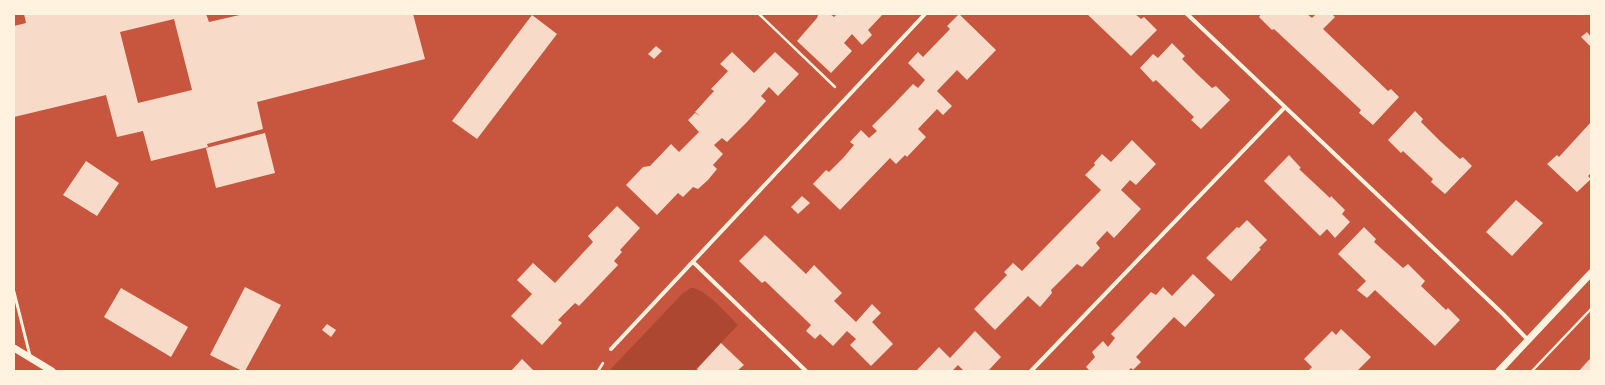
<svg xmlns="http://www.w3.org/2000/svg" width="1605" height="385" font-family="'Roboto Serif',serif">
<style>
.green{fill:#ae4732}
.building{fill:#f7dbc8;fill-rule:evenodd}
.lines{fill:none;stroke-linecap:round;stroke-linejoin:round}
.path{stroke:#fff3e0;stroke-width:2.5}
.service{stroke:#fff3e0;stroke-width:3}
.minor{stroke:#fff3e0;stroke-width:4}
.tertiary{stroke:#fff3e0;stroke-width:7}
</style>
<rect width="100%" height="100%" fill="#c8553d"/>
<!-- green -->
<path class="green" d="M691 288C704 287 729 316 738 325L694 371H609L683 293Z"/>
<!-- building -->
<g class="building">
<path d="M24 14H206L209 22 244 14H413L425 59 257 102 263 129 207 144 208 147 151 161 143 131 117 137 106 95 14 117V26L26 23ZM174 19 192 90 138 103 120 32Z"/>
<polygon points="817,14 830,14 834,17 837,14 883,14 868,30 872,35 862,45 852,34 844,43 852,51 831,73 797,41 817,18 818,15"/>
<polygon points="959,14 996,50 967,80 957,70 937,91 952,106 943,115 937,109 918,129 926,137 907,157 905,155 896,164 890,158 840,210 813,184 826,170 829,172 844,157 854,145 850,142 861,130 869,138 877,131 872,126 893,105 913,84 918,88 925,80 908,63 918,52 923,57 950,29 947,26"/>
<polygon points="1087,14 1135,14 1141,19 1144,17 1157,30 1131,56"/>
<polygon points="1261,14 1307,14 1312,18 1316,14 1332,14 1335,17 1323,29 1388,91 1391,89 1399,97 1373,125 1359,113 1361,110 1274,29 1272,30 1259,17"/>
<polygon points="532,15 557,34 477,139 452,121"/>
<polygon points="1587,32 1591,37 1591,47 1581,37"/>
<polygon points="1172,43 1185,56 1182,59 1198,75 1212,88 1216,86 1230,100 1201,129 1191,120 1194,117 1156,80 1153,82 1140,68 1153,54 1158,58"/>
<polygon points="656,46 662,51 654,59 648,54"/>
<polygon points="732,52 754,73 775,52 799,74 778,96 769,87 761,96 766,101 747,122 727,142 722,138 714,145 723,154 713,165 717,169 708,180 698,189 693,187 683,197 678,193 657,215 626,185 643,167 650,166 671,144 679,152 699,132 688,120 695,113 700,116 695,112 714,91 711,89 728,71 720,64"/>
<polygon points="1415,111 1423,119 1421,122 1440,141 1460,159 1463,157 1472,166 1445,194 1431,182 1433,179 1403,151 1401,153 1388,140"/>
<polygon points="1591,122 1591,173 1588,176 1591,179 1577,192 1547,164 1557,155 1559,157"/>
<polygon points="265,133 275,173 216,188 206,148"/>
<polygon points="1132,140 1156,164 1136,185 1130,180 1121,190 1141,209 1114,238 1107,231 1096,243 1100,248 1082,267 1077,264 1051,290 1052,293 1040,307 1028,296 995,330 974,309 1007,275 1004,272 1013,263 1022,271 1101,190 1085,175 1095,165 1094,163 1102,154 1111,162"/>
<polygon points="1289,155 1301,168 1299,169 1330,198 1331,196 1345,210 1342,214 1350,222 1335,238 1327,229 1320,236 1264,181"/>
<polygon points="86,161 119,183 97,216 63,195"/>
<polygon points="802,196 810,203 798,214 791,207"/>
<polygon points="1516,200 1543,223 1512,256 1486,232"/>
<polygon points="617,206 640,228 620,250 622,252 614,261 618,265 579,306 575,303 558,320 562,323 542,345 511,316 532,294 517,280 533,263 555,283 593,242 588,236"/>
<polygon points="1247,220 1267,240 1259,248 1261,249 1231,281 1206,258 1237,227 1239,228"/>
<polygon points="1364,227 1376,239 1374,242 1403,268 1408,264 1425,281 1421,286 1446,310 1448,308 1460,320 1435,346 1375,290 1367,298 1357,290 1366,281 1338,254"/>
<polygon points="765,235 806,274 814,265 842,293 834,301 856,322 872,304 881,313 872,322 893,344 871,366 850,345 856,339 847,331 833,346 820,334 815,339 806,331 811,325 765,281 762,283 739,261"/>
<polygon points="1193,274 1215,295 1185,327 1174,317 1136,357 1141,362 1133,370 1131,368 1128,371 1090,371 1086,367 1095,357 1092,352 1103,341 1108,347 1115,338 1111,334 1151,292 1156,295 1163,287 1172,296"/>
<polygon points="245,287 281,305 245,371 242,371 210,355"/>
<polygon points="121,288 188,327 171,357 104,317"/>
<polygon points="327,324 336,330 331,337 322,330"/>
<polygon points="1341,329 1371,357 1357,371 1308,371 1312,367 1304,359 1332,331 1336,335"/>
<polygon points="975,331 1001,357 988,371 964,371 958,365 952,371 917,370 939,347 950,358"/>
<polygon points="721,343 744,365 737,371 699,371 697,369"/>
<polygon points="1591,358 1591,371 1579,371 1586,363"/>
<polygon points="522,359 534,371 511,371"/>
</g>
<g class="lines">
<!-- path -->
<g class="path">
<polyline points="759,14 835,87"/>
<polyline points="598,371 603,363"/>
<polyline points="1532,371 1591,309"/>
</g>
<!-- service -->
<polyline class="service" points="14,292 30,356"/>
<!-- minor -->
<g class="minor">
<polyline points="1187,14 1503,314 1528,340"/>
<polyline points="693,262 806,371"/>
<polyline points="611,349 925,14"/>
<polyline points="1031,371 1285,107"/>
</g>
<!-- tertiary -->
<g class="tertiary">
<polyline points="14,348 52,371"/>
<polyline points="1499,371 1591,273"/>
</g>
</g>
<!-- border -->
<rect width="1605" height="385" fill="none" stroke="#fff3e0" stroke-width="30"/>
</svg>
